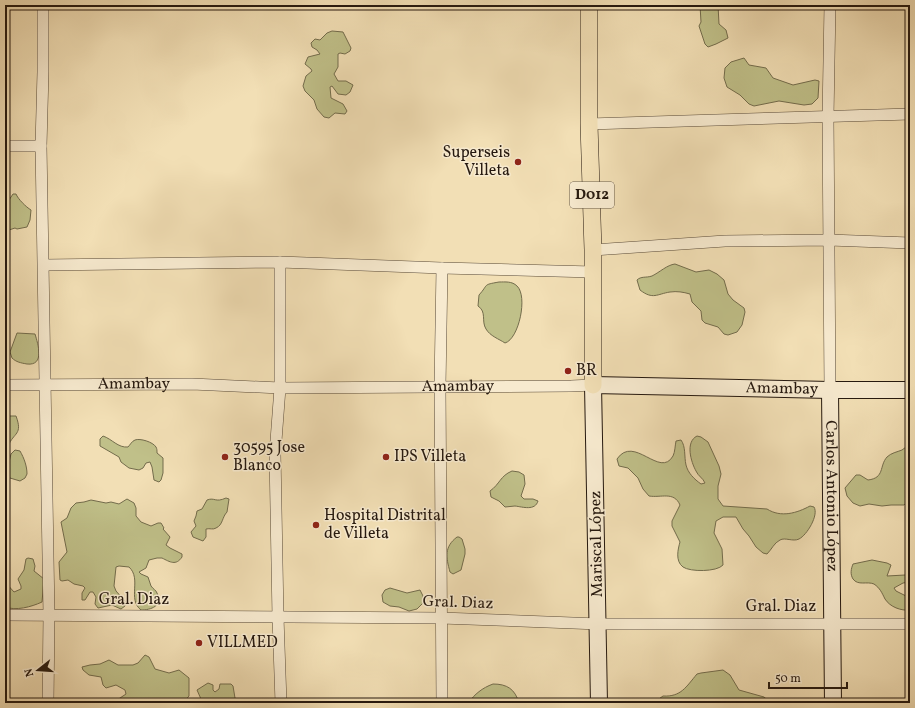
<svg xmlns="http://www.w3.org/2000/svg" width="915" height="708" font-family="Vollkorn,serif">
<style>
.green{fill:#c0c089;stroke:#736c4c}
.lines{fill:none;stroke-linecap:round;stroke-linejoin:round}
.street-casing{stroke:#594a38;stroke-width:12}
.secondary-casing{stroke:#26190f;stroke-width:18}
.primary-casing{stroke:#26190f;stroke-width:18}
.street{stroke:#f7eacf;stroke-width:11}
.secondary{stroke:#f7eacf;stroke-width:16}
.primary{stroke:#f2dfb5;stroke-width:17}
.poi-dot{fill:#8f2418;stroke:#f7eacf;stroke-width:1.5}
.labels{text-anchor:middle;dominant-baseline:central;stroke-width:3;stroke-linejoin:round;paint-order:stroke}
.shield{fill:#f7eacf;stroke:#655849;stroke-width:1}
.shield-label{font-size:15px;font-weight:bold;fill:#26190f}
.poi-label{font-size:16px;fill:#26190f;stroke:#f7eacf;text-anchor:start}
.street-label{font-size:16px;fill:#26190f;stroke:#f7eacf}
</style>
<rect width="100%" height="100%" fill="#f2dfb5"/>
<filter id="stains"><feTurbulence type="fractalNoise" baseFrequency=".005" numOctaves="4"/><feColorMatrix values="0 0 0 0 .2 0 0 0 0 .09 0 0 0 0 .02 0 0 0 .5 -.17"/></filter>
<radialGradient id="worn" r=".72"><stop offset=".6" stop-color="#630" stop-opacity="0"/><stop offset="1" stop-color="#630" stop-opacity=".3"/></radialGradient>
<!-- green -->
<g class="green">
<polygon points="700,5 718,5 719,24 726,30 728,38 716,44 708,47 705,44 699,26 701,22"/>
<polygon points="332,31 343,32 351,48 350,51 345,54 340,53 338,54 338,67 334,74 338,81 346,81 353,85 350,92 346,95 338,94 332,86 330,87 331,98 343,104 347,111 345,114 335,113 329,118 324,117 317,109 314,100 305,91 303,86 306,76 312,71 311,69 305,64 308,57 320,54 317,50 312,47 311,43 315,39 320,40 327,33"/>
<polygon points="744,58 749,65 766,68 773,78 793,85 815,80 819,81 818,98 812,104 804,105 779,101 754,106 749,104 740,95 727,87 724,78 725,68 731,62"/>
<path d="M13 194H16C18 199 26 207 31 210L30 220 27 227 17 229 15 228 9 230 5 228V200H9Z"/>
<path d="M675 264 696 272 709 270 717 274 724 280 728 294 733 300 744 308 745 312 742 325 737 332 728 335 724 334 718 327 705 323 702 320 701 311 692 302 690 294C683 292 677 291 670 292 657 294 653 300 640 290L637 280C641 276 646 278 652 276 660 272 667 265 675 264Z"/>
<path d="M499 282C505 282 512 281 517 286 528 296 519 339 505 343 499 339 490 336 486 329 481 321 487 312 478 306L479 295C489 284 482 285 499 282Z"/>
<path d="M17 333 35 334C38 344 45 366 27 364 21 363 16 362 12 358L10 352Z"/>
<path d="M5 411 8 416H16C23 435 14 432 8 446L5 448Z"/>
<path d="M103 436C112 439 118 448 128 447 130 445 132 441 135 440 140 438 153 442 156 447 157 449 157 450 157 453L163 458V473L161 480 159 482 154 480 152 467 150 462 146 463 143 468 139 470 129 468 121 462 119 457 100 446V439Z"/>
<path d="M697 436 701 437 708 442 719 466 721 474 718 486V499L723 506 767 509C781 518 797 513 810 506L814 507C819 515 807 535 799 539 793 542 785 537 780 540 774 543 772 549 767 554L763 553 756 547 749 536 743 529 736 517H723L716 521 714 533 722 549 723 565C717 572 690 572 683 567 675 561 678 549 680 542L672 526V521L680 505C674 491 661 498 649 496L643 489 638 478 628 468 619 466 617 459C634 434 660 479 673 456 675 452 675 446 676 441L681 440C686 447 684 456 686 465 688 473 694 479 701 484L705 483C703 478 698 476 696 471 691 462 685 442 697 436Z"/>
<path d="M910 444V488L908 491 910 500 904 505H891L882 506 869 504 860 506 853 503 847 496 845 488 856 475H860L868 480C885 478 879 466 887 457 891 453 897 452 902 450 905 448 907 446 910 444Z"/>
<path d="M15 450 20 451C24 458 27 466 27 474L25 478 20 481 10 478 5 481V467L9 462 11 454Z"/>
<path d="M512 471 519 472 524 475 525 484 521 496 524 499H533L538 501C535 511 523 507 515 506 512 506 508 507 505 507L499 501 491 497 490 491C500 484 500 476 512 471Z"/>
<path d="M226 498 229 499 227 512C222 517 223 525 216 528 213 530 210 528 206 529V537L203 541 193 537 191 532 196 526 194 521 196 516 197 511 202 509 207 500C215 497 215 503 226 498Z"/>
<path d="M127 499 134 503 136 508V516L141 522 151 526 158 523H161L164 528 163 529 170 537 166 545 170 548 182 554V557C176 566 170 562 162 558H157L149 560 146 568 139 572 141 574 148 577C149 580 150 583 151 586 153 589 156 590 157 593 163 606 151 610 141 610 127 599 142 579 129 567L119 566 116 567 114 586 116 591 125 601V606L121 609 112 605 98 608 95 604 96 597 93 592H90L85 600H82V593L85 588 83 586 74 584 68 580 62 581 60 580 59 562 67 552 61 522 67 518 71 508 76 503 84 502 91 500 106 503 111 502 119 504Z"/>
<path d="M457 537H459L462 539 465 549V554L461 570 453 574 450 572C446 557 444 547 457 537Z"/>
<path d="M28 558 33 559 35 566 34 571 44 579 42 602C31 607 16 611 5 607V582L14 592 21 589V586L18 579 24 570 26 559Z"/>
<path d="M872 560 887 563 891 565 887 576 905 575 910 570V582L903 583 894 588 896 591 910 598V610C901 611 890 607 885 599 882 593 880 588 874 584 867 581 858 586 853 579 850 574 851 569 853 564Z"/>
<polygon points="390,588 407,593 420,590 423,596 423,603 417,609 409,611 399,607 390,606 383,602 382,595 385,590"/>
<polygon points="145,655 149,657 155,669 169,673 179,670 189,678 189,696 183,703 119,703 117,700 126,694 125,690 116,685 106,688 103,685 101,677 89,675 83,670 82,667 90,665 100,664 109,660 118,665 133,665 138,663"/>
<path d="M723 670 730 675 739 690 764 697 771 703H656V701L663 696C681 697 686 687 697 674L701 673Z"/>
<polygon points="208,683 213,685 213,690 215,692 219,689 220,684 231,684 233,686 235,698 242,703 199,703 201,699 197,690"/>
<path d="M493 684C507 684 515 689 519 703H468C475 694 482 688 493 684Z"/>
</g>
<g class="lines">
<!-- street casing -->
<g class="street-casing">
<g id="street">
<polyline points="43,5 43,72 41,146 49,615 48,703"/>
<polyline points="830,5 828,117 830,390"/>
<polyline points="589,124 910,114"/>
<polyline points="5,146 41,146"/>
<polyline points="593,250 725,241 829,240 910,243"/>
<polyline points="280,262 280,388 275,454 278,617 281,703"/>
<polyline points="44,265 280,262 442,268 593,272"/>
<path id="s1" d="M5 385 192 384 280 388 571 386 593 385"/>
<polyline points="5,615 441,618 599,624 910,624"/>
<polyline points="442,703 440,386 442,268"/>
</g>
</g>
<!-- secondary casing -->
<g class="secondary-casing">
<g id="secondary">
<path id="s2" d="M830 390 833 703"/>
<path id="s3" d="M599 703 593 385 830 390H910"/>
</g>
</g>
<!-- primary casing -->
<g class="primary-casing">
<polyline id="primary" points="589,5 589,124 593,250 593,385"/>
</g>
<!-- street -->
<use href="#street" class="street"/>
<!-- secondary -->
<use href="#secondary" class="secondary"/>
<!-- primary -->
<use href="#primary" class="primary"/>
</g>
<!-- markers -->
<g class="poi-dot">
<circle cx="518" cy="162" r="4"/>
<circle cx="568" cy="371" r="4"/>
<circle cx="225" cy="457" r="4"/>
<circle cx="386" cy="457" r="4"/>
<circle cx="316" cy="525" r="4"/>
<circle cx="199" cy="643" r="4"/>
</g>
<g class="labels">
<!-- shield labels -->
<rect class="shield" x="570" y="182" width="44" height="26" rx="3"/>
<g class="shield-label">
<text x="592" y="195">D012</text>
</g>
<!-- poi labels -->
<g class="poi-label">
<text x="510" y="153" text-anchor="end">Superseis<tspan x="510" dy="18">Villeta</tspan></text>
<text x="576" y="371">BR</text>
<text x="233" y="448">30595 Jose<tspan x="233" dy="18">Blanco</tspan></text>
<text x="394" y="457">IPS Villeta</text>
<text x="324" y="516">Hospital Distrital<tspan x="324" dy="18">de Villeta</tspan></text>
<text x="207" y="643">VILLMED</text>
</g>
<!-- street labels -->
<g class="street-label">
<text stroke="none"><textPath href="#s1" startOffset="129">Amambay</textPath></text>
<text stroke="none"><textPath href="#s1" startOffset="453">Amambay</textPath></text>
<text stroke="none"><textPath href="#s3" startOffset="507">Amambay</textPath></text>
<text stroke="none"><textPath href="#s2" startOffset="106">Carlos Antonio López</textPath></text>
<text transform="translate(597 544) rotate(-91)">Mariscal López</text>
<text x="134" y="600">Gral. Diaz</text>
<text transform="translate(458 603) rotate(2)">Gral. Diaz</text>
<text x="781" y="607">Gral. Diaz</text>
</g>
</g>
<!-- margin -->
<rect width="915" height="708" fill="none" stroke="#f2dfb5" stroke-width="20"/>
<rect x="6" y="6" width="903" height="696" fill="none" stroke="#26190f" stroke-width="2"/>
<rect x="10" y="10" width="895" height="688" fill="none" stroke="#26190f"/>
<!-- north arrow -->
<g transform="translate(38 670) rotate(253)" stroke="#f7eacf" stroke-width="3" paint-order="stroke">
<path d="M0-3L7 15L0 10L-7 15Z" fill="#26190f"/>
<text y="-6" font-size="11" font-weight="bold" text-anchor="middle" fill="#26190f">N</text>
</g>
<!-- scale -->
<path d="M769 682v6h78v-6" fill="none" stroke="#26190f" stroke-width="2"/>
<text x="775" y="682" font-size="12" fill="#26190f" stroke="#f7eacf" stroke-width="3" paint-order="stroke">50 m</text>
<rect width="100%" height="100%" filter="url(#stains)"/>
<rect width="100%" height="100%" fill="url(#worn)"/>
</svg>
